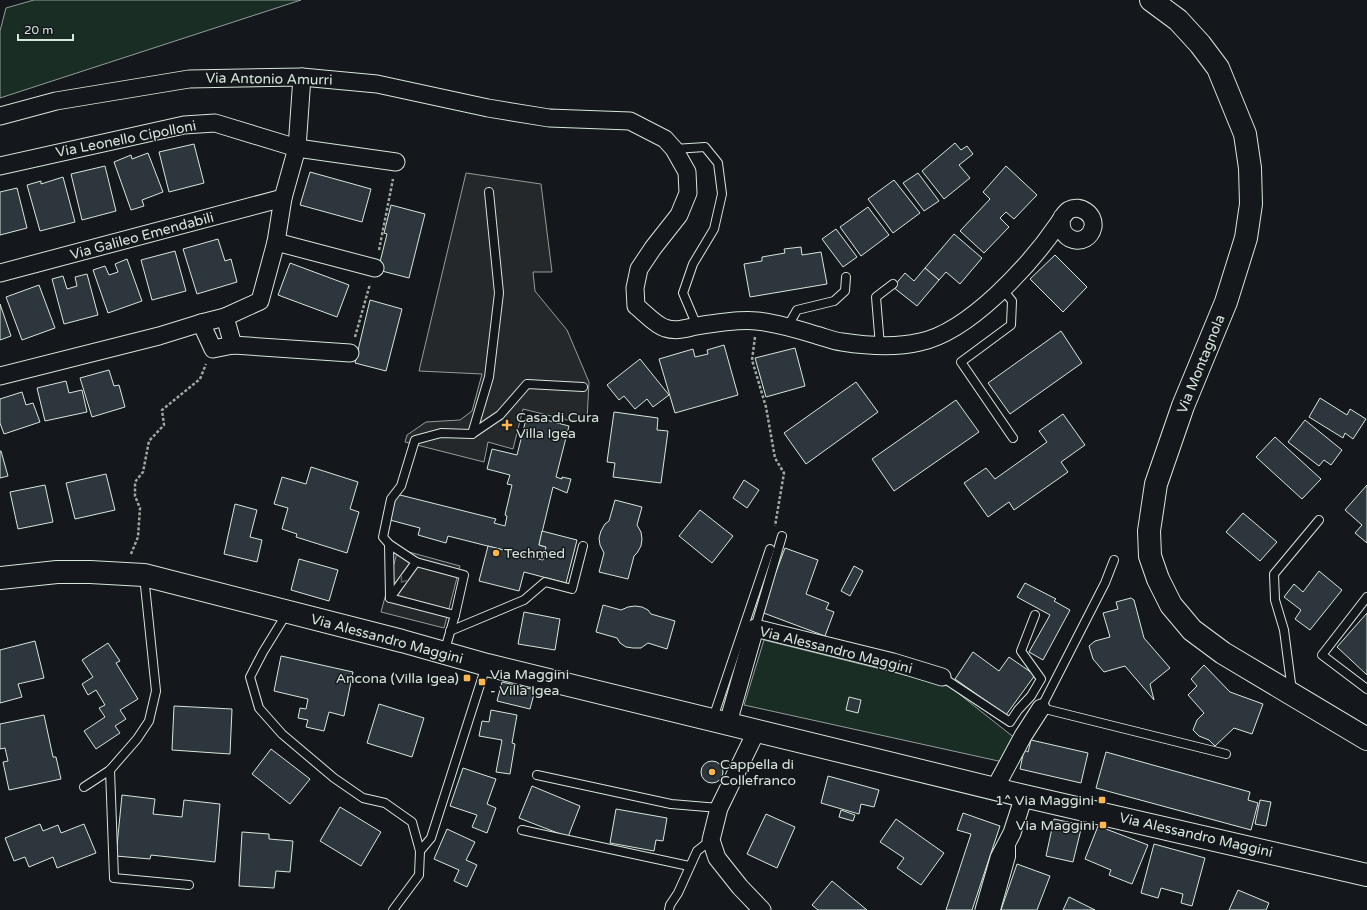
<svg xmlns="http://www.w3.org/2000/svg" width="1367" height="910" font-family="'Varela Round',sans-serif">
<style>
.green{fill:#1a2d24;stroke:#939e99}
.parking{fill:#24282b;stroke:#939e99}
.building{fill:#2c363c;stroke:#d8e6dc}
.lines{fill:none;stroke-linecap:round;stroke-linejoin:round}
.service-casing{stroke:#d8e6dc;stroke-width:10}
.minor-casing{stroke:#d8e6dc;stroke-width:19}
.secondary-casing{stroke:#d8e6dc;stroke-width:24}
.path{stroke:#9da8a2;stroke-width:2.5;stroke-dasharray:3 2;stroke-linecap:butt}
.service{stroke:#14181c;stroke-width:8}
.minor{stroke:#14181c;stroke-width:17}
.secondary{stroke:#14181c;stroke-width:22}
.oneway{stroke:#59605f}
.poi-dot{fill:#ffb74d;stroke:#14181c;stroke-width:1.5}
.labels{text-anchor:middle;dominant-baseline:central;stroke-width:3;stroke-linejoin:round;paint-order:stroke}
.street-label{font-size:14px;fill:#d8e6dc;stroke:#14181c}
.poi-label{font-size:14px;fill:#d8e6dc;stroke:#14181c;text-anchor:start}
</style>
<rect width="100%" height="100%" fill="#14181c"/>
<!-- green -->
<g class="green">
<polygon points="34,0 301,0 0,98 0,31 6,8"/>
<polygon points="764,640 949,686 1016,739 1003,762 744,705"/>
</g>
<!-- parking -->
<g class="parking">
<polygon points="466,173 541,184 552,272 533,272 535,291 567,330 589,382 587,420 567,420 523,409 513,449 488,442 484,462 405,442 407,435 426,422 460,420 472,411 482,374 419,371"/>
<polygon points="398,549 460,566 444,628 381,612"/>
</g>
<!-- building -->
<g class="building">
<polygon points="955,143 961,150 967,146 973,154 959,165 970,178 944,199 922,171"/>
<polygon points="194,144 204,183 169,192 159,152"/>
<polygon points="148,153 163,192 142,200 144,206 131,210 114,162 131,155 132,159"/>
<polygon points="105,166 116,211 82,220 71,174"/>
<polygon points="1006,166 1037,195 1014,219 1006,212 1000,218 1009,227 984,253 960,231 990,199 983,192"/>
<polygon points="310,172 371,189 362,222 300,205"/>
<polygon points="918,173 939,201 924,211 903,183"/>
<polygon points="63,177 75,222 40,231 27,185 41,181 41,184"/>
<polygon points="894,180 920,213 893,233 868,199"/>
<polygon points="17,188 27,228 0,235 0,192"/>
<polygon points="391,205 425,214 409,278 378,270 387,234 384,233"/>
<polygon points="868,207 889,235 861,256 840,227"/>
<polygon points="836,229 857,257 843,267 822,239"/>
<polygon points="954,234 982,258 960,284 946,272 939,280 925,268"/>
<polygon points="218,239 225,261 231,259 237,282 197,294 183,249"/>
<polygon points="801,247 802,255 821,252 827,284 750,297 744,264 762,261 762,257 785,253 784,249"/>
<polygon points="175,251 186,291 152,300 141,260"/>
<polygon points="1055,255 1087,287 1063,312 1030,279"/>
<polygon points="127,259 142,301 108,313 93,270 105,266 109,275 118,272 115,264"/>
<polygon points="290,263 349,285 337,317 278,295"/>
<polygon points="925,268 939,280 917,306 893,287 905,273 914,281"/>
<polygon points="87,274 98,315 64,324 52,279 63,276 67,289 77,286 75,277"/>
<polygon points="39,285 55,328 22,340 6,297"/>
<polygon points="370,300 402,309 386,371 355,363"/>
<polygon points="0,304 11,336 0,340"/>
<polygon points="1061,331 1082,363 1010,414 988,383"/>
<polygon points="724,345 738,395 675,413 659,359 693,349 695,357 708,354 707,350"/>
<polygon points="795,348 805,386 766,397 755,358"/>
<polygon points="640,359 669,395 653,407 647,399 635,409 624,396 619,400 607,385"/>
<polygon points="109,370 114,386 119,385 125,407 92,417 80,378"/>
<polygon points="66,381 69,393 82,390 87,412 45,421 37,388"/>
<polygon points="856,382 878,412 806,464 784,433"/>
<polygon points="22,392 26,405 33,403 40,422 4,434 0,423 0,399"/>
<polygon points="1320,398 1347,415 1350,409 1366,419 1353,439 1345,433 1343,438 1309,417"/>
<polygon points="956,400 979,432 894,491 872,459"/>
<polygon points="614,412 658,418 657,430 668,431 661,483 613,477 615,463 607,462"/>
<polygon points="1063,414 1085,445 1061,462 1068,472 1014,510 1009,502 988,517 964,483 986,468 995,479 1047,442 1039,431"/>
<polygon points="527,415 569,426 556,477 562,479 562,477 571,479 567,493 553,487 539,545 546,547 543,560 448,536 446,543 418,535 420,528 390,520 396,494 496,519 494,523 505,526 507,516 505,515 512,485 507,484 510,475 487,469 492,449 517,455"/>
<polygon points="1305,420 1342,450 1331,465 1324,460 1319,466 1288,442"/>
<polygon points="1275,437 1321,479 1302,499 1256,457"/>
<polygon points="0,451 1,451 8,476 0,478"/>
<polygon points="311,467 358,482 350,509 359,512 347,553 296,537 297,534 282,529 288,508 274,504 282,477 306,484"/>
<polygon points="106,474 115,510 75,519 66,483"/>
<polygon points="744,480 759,490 747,508 733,498"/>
<polygon points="45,485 53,522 18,529 10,492"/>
<polygon points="1367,485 1367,543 1355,533 1362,525 1345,510"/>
<polygon points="615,500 642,507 637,525 641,532 642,539 641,546 637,553 634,556 628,579 599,572 604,553 600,545 599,538 601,531 605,524 609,521"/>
<polygon points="235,504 257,510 250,537 262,540 257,562 224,554"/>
<polygon points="700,510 733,536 712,563 679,536"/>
<polygon points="1243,513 1277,542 1260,561 1226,532"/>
<polygon points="542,531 577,540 566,583 524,572 519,591 479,581 488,546 543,560 546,547 539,545"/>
<polygon points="785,548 818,560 806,594 829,603 826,609 834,612 825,636 761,612"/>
<polygon points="299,559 338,570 329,601 291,590"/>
<polygon points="854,566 863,571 850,596 841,591"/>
<polygon points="1319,571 1342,590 1310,630 1295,619 1301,610 1284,597 1294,584 1303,592"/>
<polygon points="1025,583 1056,599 1054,601 1070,610 1043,660 1029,652 1050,615 1017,597"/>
<polygon points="1131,598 1134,600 1144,638 1170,668 1150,684 1154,700 1125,666 1104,672 1093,659 1089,646 1095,641 1110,637 1103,613 1118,609 1116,602"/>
<polygon points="603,605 621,610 628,607 635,606 642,607 648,610 651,614 675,621 667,649 648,643 641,648 633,648 626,647 620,643 617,638 596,632"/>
<polygon points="524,612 560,619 555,650 518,644"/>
<polygon points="1367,613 1367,675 1337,647"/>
<polygon points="35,641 44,678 18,684 22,697 0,703 0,650"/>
<polygon points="108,643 120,661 116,663 138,699 120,710 126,719 115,726 120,733 96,749 84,731 105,717 99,708 105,705 96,690 88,695 82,684 93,677 82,660"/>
<polygon points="973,652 999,671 1009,657 1035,675 1006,715 955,679"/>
<polygon points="281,656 353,672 344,716 329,712 324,731 306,727 308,720 298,718 300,708 306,709 308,699 274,691"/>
<polygon points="1204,665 1230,692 1263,704 1252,734 1234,728 1215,746 1209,740 1199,736 1193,730 1197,720 1204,713 1188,695 1197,686 1191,679"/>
<polygon points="502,682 535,690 530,709 497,701"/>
<polygon points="849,697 861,700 858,713 846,710"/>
<polygon points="379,704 424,718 412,757 367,743"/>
<polygon points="174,706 232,709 230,754 172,750"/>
<polygon points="491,710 517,715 512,743 515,744 510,774 496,772 502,740 479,736 482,721 489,722"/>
<polygon points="44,715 53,757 56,757 61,779 9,790 3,762 8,761 5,748 0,749 0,724"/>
<polygon points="1031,740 1088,753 1081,783 1020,769 1024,750 1028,752"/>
<polygon points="271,749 310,779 290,804 252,774"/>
<polygon points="1106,752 1250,792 1248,800 1258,803 1251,830 1096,788"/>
<circle cx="712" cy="772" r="11"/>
<polygon points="463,768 496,779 487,804 496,808 487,833 472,827 477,815 450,806"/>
<polygon points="828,776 879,790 874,807 861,804 859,814 821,803"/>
<polygon points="532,786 580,806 568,837 519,818"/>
<polygon points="122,795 155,799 153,814 182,817 184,800 220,804 215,862 151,855 150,859 116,856"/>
<polygon points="1260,800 1271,802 1266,826 1255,824"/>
<polygon points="340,807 381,832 361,866 320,841"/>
<polygon points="616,809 667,818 663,841 656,840 654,851 610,843"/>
<polygon points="841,810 855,815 853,821 839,817"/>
<polygon points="963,813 1000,826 972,910 946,910 971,834 957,830"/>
<polygon points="766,814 795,827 777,868 747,854"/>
<polygon points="896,819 944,853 921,885 897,868 904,858 880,842"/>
<polygon points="1054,819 1082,825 1073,862 1046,856"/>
<polygon points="40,824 43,831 58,825 61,833 84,824 96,853 57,868 53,857 29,867 25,857 14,861 5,838"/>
<polygon points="1098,826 1148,845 1132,884 1109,875 1111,870 1085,859"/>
<polygon points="447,829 475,842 466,860 477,865 467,887 454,881 459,870 434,859"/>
<polygon points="242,832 269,834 269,839 293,841 290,872 276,871 274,888 239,886"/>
<polygon points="1154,844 1205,858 1192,906 1181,903 1183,894 1161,888 1158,898 1141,893"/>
<polygon points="1017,864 1050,876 1037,910 1001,910"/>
<polygon points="832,881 867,910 818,910 812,905"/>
<polygon points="1238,890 1269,903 1266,910 1229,910"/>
<polygon points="1069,897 1095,910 1063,910"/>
</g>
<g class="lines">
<!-- service casing -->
<g class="service-casing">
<g id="service">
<polyline points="674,149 705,147 718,163 722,194 714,229 693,264 683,293 697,326"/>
<polyline points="1003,290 1012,301 1011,325 961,362 1013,438"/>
<polyline points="788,326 797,310 834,301 845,291 846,277"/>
<polyline points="880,346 876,297 893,284"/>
<polyline points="472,434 489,377 499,293 489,192"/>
<polyline points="389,544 383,537 391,499 401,486 415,440 441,433 472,434 500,415 527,384 583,387"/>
<polygon points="389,544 416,562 464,575 455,615 390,598"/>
<polyline points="1114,560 1105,583 1041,708 1226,754"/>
<polyline points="1367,597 1322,655 1367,689"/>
<polyline points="390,598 416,562"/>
<polyline points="287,613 263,652 250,677 259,708 282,734 334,778 363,798 385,803 412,822 420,851 419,875 393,910"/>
<polyline points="755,628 782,536"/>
<polyline points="450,631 524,600 545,582 572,589 583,546"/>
<polyline points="444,653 455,615"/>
<polyline points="942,677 1010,722 1018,710 1031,696 1041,679 1021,651 1035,615"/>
<polyline points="1292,691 1284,630 1275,600 1274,574 1319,520"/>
<polyline points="713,718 770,549"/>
<polyline points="110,770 114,878 189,885"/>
<polyline points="537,775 671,804 719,808"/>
<polyline points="84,787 110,770 137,739 149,721 156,691 144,576"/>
<polyline points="522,830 689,866"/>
<polyline points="420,851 431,838 486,666"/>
<polyline points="669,910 670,905 678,893 697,851 711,840"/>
<polyline points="996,910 1011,857 1011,843"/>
</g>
</g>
<!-- minor casing -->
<g class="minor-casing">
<g id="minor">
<path d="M0 116 56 101 189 79 302 77 377 84 488 108 549 118 630 121 665 139 674 149 687 172 688 193 679 215 653 248 639 269 635 288 636 306C644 312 655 325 665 328 677 332 686 328 697 326 715 323 740 319 757 321 777 323 797 329 816 335 824 337 833 341 842 342 868 346 895 348 920 342 969 332 1030 265 1058 224 1061 220 1064 213 1069 210 1080 204 1095 214 1093 227 1088 249 1056 242 1062 217"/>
<polyline points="0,166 184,125 215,123 297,148 396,162"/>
<polyline points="276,242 375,268"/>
<polyline points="0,273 283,198"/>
<polyline points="225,317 233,345"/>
<polyline points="201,323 213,349 233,345 350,353"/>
<polyline points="0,376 159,336 201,323 225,317 260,301 276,242 283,198 297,148 302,77"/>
<polyline points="728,723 755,628 893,662 942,677"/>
<polyline points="757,730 719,808 711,840 717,858 740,887 762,910"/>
<polyline points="995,788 1023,736 1041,708"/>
<polyline points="984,910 999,858 1012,833 1024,796"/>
</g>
</g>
<!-- secondary casing -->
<g class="secondary-casing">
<g id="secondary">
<polyline points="1151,0 1178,20 1200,44 1218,68 1245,134 1250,168 1251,204 1246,238 1226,302 1183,406 1156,484 1149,531 1150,556 1158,579 1171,605 1192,630 1223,653 1367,739"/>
<polyline points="0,578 57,572 90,572 144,575 402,641 487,665 1024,796 1367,875"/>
</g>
</g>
<!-- path -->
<g class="path">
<polyline points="379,250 393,179"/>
<polyline points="355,337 370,284"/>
<polyline points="755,337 752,360 766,407 775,458 784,473 775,526"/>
<polyline points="131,554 138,537 140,508 135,496 135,482 143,472 149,441 164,425 162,410 200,379 206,364"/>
</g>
<!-- service -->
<use href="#service" class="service"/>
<!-- minor -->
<use href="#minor" class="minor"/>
<!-- secondary -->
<use href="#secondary" class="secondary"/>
</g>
<!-- one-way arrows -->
<defs><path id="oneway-chevron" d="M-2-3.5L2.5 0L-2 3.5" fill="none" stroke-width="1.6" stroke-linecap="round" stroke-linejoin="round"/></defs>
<use class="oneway" href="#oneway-chevron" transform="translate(403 580) rotate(126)"/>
<!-- markers -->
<g class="poi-dot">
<path d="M505 419h4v4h4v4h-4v4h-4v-4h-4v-4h4z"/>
<circle cx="496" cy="553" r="4"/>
<rect x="463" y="674" width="8" height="8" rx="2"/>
<rect x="478" y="678" width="8" height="8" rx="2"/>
<circle cx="712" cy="772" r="4"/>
<rect x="1098" y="796" width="8" height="8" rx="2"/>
<rect x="1099" y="821" width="8" height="8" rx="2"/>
</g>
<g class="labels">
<!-- street labels -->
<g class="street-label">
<text transform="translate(269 79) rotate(1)">Via Antonio Amurri</text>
<text transform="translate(126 139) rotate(-11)">Via Leonello Cipolloni</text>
<text transform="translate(142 236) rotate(-15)">Via Galileo Emendabili</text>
<text transform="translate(1201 364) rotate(-68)">Via Montagnola</text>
<text transform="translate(387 639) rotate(15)">Via Alessandro Maggini</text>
<text transform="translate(836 650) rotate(14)">Via Alessandro Maggini</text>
<text transform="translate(1196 835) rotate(13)">Via Alessandro Maggini</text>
</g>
<!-- poi labels -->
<g class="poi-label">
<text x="516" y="417">Casa di Cura<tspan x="516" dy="16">Villa Igea</tspan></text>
<text x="504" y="553">Techmed</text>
<text x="490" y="674">Via Maggini<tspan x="490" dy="16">- Villa Igea</tspan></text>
<text x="459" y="678" text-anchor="end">Ancona (Villa Igea)</text>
<text x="720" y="764">Cappella di<tspan x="720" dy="16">Collefranco</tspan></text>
<text x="1094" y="800" text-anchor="end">1^ Via Maggini</text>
<text x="1095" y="825" text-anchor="end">Via Maggini</text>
</g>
</g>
<!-- scale -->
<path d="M18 34v6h55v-6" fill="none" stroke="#d8e6dc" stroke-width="2"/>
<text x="24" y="34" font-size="12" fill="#d8e6dc" stroke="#14181c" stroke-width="3" paint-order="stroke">20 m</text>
</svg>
